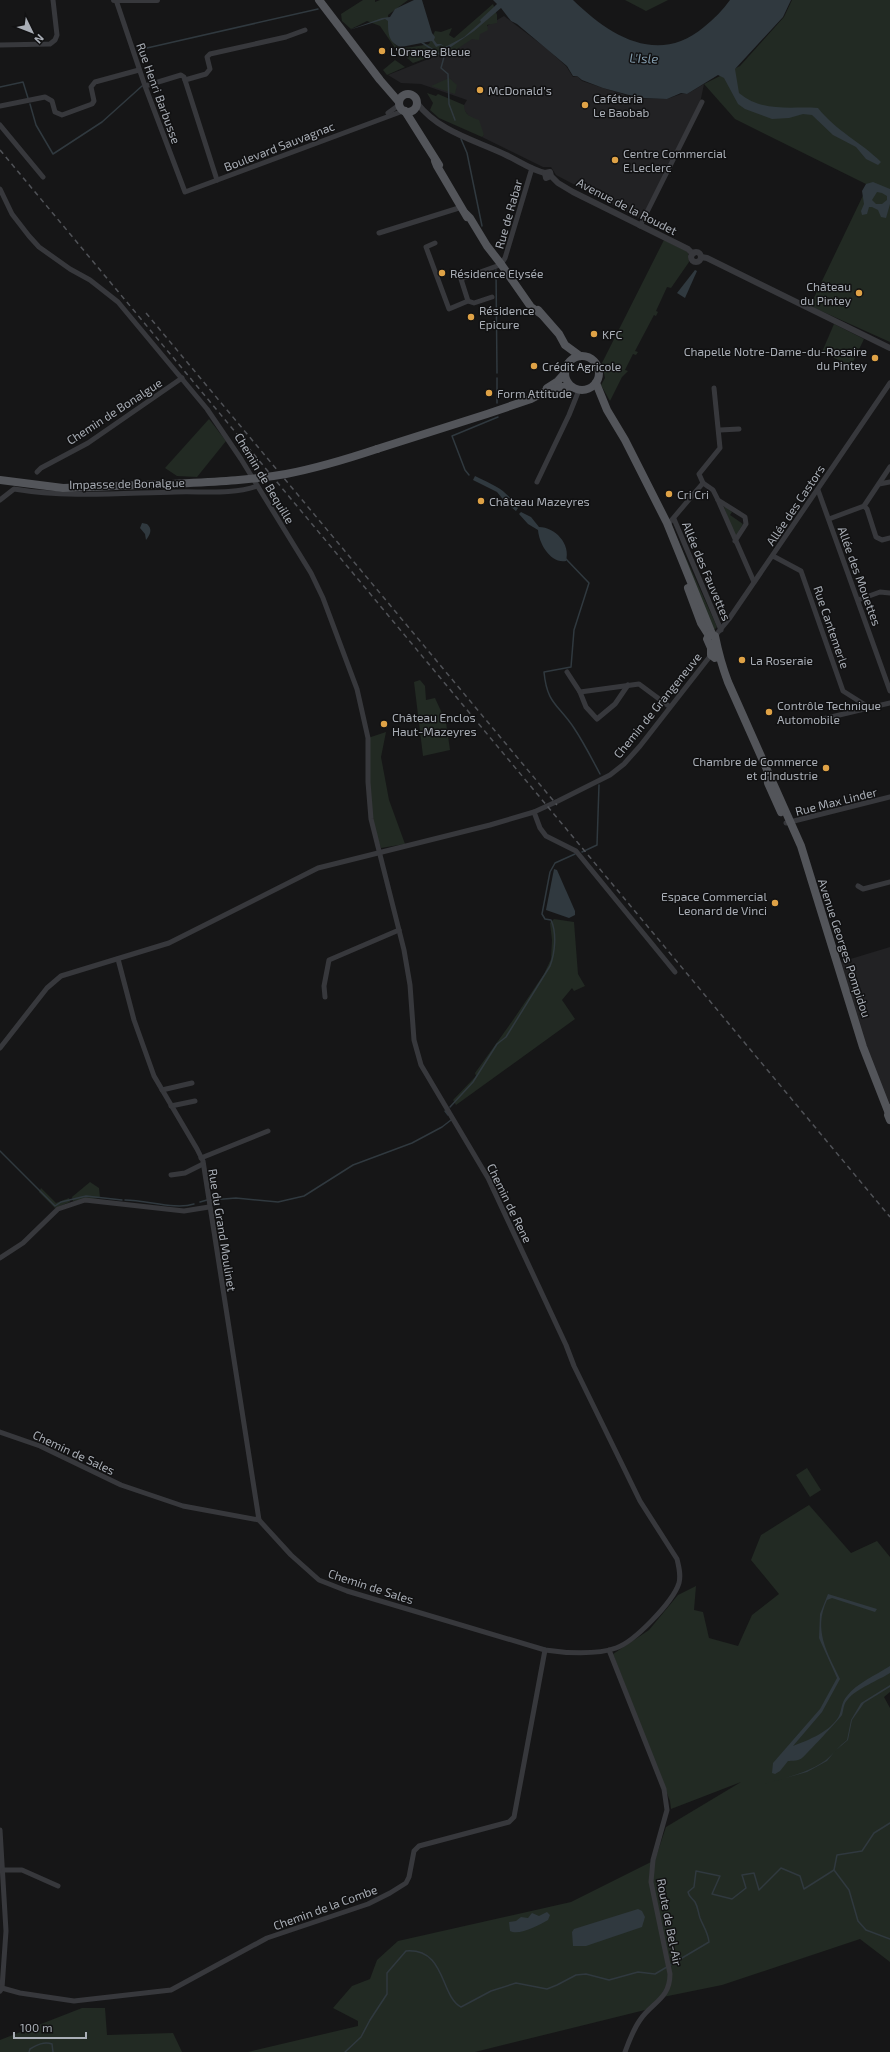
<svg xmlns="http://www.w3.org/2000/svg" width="890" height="2052" font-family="'Exo 2',sans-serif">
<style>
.built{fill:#222224}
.green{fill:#222a23}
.water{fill:#30393f;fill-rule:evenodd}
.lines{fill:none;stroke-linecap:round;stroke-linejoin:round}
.stream{stroke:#30393f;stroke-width:1.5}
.minor{stroke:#37383c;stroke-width:5}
.tertiary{stroke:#37383c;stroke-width:6}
.primary{stroke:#53555a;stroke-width:8}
.rail{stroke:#505257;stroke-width:1.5;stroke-dasharray:5 4;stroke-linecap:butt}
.primary-bridge{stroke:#53555a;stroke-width:8}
.poi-dot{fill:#dfa246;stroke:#111112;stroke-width:1.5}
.labels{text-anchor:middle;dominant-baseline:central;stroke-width:3;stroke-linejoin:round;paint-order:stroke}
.poi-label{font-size:12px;fill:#a9aeb6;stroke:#111112;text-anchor:start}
.street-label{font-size:12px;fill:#a9aeb6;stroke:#111112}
.water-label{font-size:13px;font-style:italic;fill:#839cad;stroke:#111112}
</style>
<rect width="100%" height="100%" fill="#161617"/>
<!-- built -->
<g class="built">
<polygon points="504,16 546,48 566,66 573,77 577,76 582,81 603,88 639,99 667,99 681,94 687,94 704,84 699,108 642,220 556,175 551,167 543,167 482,137 484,135 464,110 464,105 467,100 421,84 401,83 388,75 436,56"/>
<polygon points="890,947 890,1117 834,964"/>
</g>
<!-- green -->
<g class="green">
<path d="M363 0H375V2L380 0H408L388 15C390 53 396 50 429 44L435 31 441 32 452 28 449 35 454 38 493 4 497 15V23L487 25 488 30 480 34 479 40 472 39 451 53 435 55 413 63 395 48 380 26 367 21 351 29 342 21 341 14Z"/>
<polygon points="625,0 668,0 646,11"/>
<polygon points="792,0 890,0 890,342 810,306 868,185 735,119 704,84 740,66 784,17"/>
<polygon points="395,60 405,67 387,75 383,70"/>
<polygon points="449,78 457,85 455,94 431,86"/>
<path d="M427 93 436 96 438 94 464 105C464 115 471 117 479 120L484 135 482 137 439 118 430 110 433 103Z"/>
<polygon points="664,240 686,251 688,253 689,262 671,288 667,287 656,311 658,312 656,316 654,315 635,351 638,352 636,355 633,354 625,370 628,371 622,377 610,401 601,385 605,378 602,363"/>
<polygon points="834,324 864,339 851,366 822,352"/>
<polygon points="209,419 226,441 197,477 177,476 165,468"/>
<polygon points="724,507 726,507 732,512 730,515 743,524 735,537"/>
<polygon points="672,527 717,627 715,629 713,629"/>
<polygon points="420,680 425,686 426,700 435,698 446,722 450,750 423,756 414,682"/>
<polygon points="386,732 381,757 389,800 405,844 381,848 371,819 368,738"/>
<polygon points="554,919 574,922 578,974 585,986 574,991 572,988 562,1000 575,1019 456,1105 453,1100 476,1076 475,1073 513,1020 544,974 551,959 552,940 550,923"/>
<polygon points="90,1182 99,1188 100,1198 73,1201 72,1197"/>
<polygon points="41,1188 56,1203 69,1198 70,1202 55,1208 39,1192"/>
<polygon points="807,1468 821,1490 810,1497 796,1475"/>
<polygon points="809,1505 851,1553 877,1541 890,1557 890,1692 884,1697 890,1708 890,1962 860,1939 722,1985 658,1998 645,2010 475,2052 248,2052 358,2026 358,2021 333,2008 352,1986 370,1979 377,1960 398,1941 571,1902 655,1860 666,1827 741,1782 671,1809 670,1801 613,1654 649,1630 678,1595 696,1586 694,1610 703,1612 709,1638 738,1646 752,1615 779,1594 751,1560 761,1535"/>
<polygon points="82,2008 105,2008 107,2035 173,2033 182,2052 0,2052 0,2040"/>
</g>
<!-- water -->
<g class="water">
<path d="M414 0H422L432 33 435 37 434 40 437 44H441L445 47 464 37 481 22 480 20 497 4 493 0H573C610 36 658 66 704 27 714 19 723 10 730 0H791L783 17 735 69 739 93C763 113 790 106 818 108 836 131 861 142 881 162L878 165 866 159 856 147 833 135 812 115 803 114 789 118 772 119 745 109 738 104 724 78 718 75 687 94 681 93 667 99 640 98 603 88 582 80 577 76H573L567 66 517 24 511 21 501 8 474 31 448 49 441 45 436 47 432 41 401 47C388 43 388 32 388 21L385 19 349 30 382 18 390 17 395 9Z"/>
<path d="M873 182 890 189V204L886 218 881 217 878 210 872 207H869L867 214 862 215 861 211 864 204 862 191 866 184ZM877 192 882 193 887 196V200L882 204H876L872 200Z"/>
<polygon points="695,270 697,271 685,298 677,293"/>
<path d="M475 476C497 487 504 488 518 508L516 511 506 503 497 492 473 480Z"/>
<path d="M521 512 531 517 539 527C555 527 571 544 566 561 551 564 539 544 538 530L528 524 519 514Z"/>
<path d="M142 523 147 524C153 529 150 535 146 540L145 534 140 528Z"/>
<polygon points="554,869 557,870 575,911 575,915 569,918 546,910"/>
<path d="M828 1594 877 1609 875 1612 832 1598 827 1600C813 1630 827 1652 840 1679L822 1712 793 1746C809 1740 831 1731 839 1716 842 1709 841 1703 847 1696 857 1683 876 1675 890 1666V1673C879 1680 856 1689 848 1699 843 1704 844 1709 842 1715 840 1718 805 1756 802 1758 796 1762 794 1760 788 1761L780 1771 775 1774 772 1773 773 1763 820 1709 837 1678 819 1638 820 1614Z"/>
<path d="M890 1685V1687L864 1703 852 1720 848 1740 835 1751 827 1761 807 1772 764 1784C785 1778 808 1773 826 1760 833 1754 839 1746 847 1740L851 1720 861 1703Z"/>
<polygon points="638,1909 642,1911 645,1917 642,1927 586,1946 573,1946 572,1932 574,1929"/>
<path d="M547 1912 550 1915 548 1920C539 1925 519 1936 510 1931L509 1922 516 1921 521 1917 528 1918 532 1913 539 1916Z"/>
</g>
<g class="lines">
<!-- stream -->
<g class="stream">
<polyline points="421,42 444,57 441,68 448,74 449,104 455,120"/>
<polyline points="147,48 318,9"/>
<polyline points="0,87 23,82 28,98"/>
<polyline points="30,104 36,125 53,154 102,122 142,86"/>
<polyline points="461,139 467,153 482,226"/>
<polyline points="496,270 497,373"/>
<polyline points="497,378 497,403"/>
<polyline points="469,475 465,470 452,436 498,417"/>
<path d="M566 559 589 583 574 630 571 667 544 672C547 704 558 704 574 728 584 743 592 759 600 774"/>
<polyline points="582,852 597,845 599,785"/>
<path d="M450 1107 473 1082 497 1044 506 1037 550 966C555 953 557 933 551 920L545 919 542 914 550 872 555 863 575 854"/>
<polyline points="445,1111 448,1115"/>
<polyline points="0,1151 55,1206 61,1202 86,1196 122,1200"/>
<path d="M125 1200C147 1200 175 1210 194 1204"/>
<polyline points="211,1200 236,1198 278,1202 304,1196 353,1165 412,1143 442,1127 451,1120"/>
<polyline points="200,1202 207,1200"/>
<polyline points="834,1870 849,1890 858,1921 866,1930 890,1939"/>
<path d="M29 2052 30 2049C37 2045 44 2041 52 2044L53 2052"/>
<path d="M345 2052 361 2037 370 2020 387 1994V1973L406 1951C446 1948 440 1996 461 2007L491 1991 516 1983 547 1989 557 1985 576 1975 586 1974 609 1980 638 1972 655 1974 709 1942C708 1932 703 1926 700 1918 698 1912 698 1907 695 1902 692 1898 689 1897 688 1892L694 1887 696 1871 720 1876 712 1894 732 1899 746 1888 742 1875 754 1873 759 1890 781 1868 800 1876 804 1889 834 1870 837 1855 862 1851 874 1833 890 1823"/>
</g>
<!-- minor -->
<g class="minor">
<polyline points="116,0 145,86 185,192 403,111"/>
<polyline points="0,45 50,44 55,40 57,35 53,0"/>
<polyline points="185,80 206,74 210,69 207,57 210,54 286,37 305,30"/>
<polyline points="145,86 181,75 184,77 217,180"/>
<polyline points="0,106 45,97 52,101 55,112 62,115 92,104 94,101 91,87 95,82 139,70"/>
<polyline points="388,113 399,105"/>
<polyline points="0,125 43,177"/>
<path d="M0 189 12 214 29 236 39 247 70 269 90 280 118 302 207 409 241 459 311 573 323 598 357 689 368 738V782L371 819 404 950 410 985 414 1040 421 1065 488 1178 566 1345 574 1366 640 1501 677 1559C679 1567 681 1575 679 1583 673 1602 634 1642 616 1648 597 1655 564 1653 545 1650L347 1591 319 1580 291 1555 259 1520 183 1506 121 1485 40 1446 0 1432"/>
<polyline points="640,226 702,102"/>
<polyline points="379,233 462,207"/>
<polyline points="435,243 426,247 449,309 468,301"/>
<polyline points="501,264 505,258 532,168"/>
<polyline points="492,297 474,303 468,301 461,279 497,266"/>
<polyline points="720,430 739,429"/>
<polyline points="37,472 41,468 88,443 182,378"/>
<polyline points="537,482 569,415 579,390"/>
<polyline points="703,483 713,490 718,500 754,582"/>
<polyline points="879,484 890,482"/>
<polyline points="818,490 890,691"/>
<path d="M0 500 14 489C68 498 122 493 176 492 201 491 233 495 257 486"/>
<polyline points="718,500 745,517 746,524 735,541"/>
<polyline points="864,506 867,509 876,537 882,540 890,538"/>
<polyline points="674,519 721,630"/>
<polyline points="829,519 864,506 890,467"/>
<polyline points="670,522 703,483 699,474 720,448 714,388"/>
<polyline points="773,556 801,571 843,691 870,708"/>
<polyline points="858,600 880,592 890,593"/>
<polyline points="715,636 729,619 890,383"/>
<polyline points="567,672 580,692 639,684 670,707"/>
<polyline points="580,692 586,707 597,719 615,704 628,685"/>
<polyline points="810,722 890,703"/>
<polyline points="534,812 540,828 546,836 576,851 675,972"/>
<polyline points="786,823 890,797"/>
<polyline points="858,886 863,889 890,882"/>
<polyline points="118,959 134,1020 154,1076 197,1149 203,1161 259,1520"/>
<polyline points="325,997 324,986 329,960 399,930"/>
<polyline points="0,1048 47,988 61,976 169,943 318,868 490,825 534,812 558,801 610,775 624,764 640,746 711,655"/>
<polyline points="162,1090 192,1083"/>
<polyline points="171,1106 195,1101"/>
<polyline points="201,1158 268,1131"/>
<polyline points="171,1175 185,1173 203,1164"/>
<polyline points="0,1258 23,1243 58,1209 85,1200 184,1211 209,1207"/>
<path d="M609 1650 664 1789 667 1810 653 1860 651 1882 670 1974C670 1999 652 2002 640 2020 633 2030 629 2041 625 2052"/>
<polyline points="0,1830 6,1931 2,1988"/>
<polyline points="4,1870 22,1870 58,1886"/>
<polyline points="0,1991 2,1988 20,1993 74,2001 171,1990 267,1938 368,1904 390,1893 406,1883 409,1877 414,1851 419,1846 509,1822 514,1817 545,1650"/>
</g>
<!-- tertiary -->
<g class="tertiary">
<polyline points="114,0 157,0"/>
<path d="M417 103C439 132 475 140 506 155 519 161 531 170 545 173"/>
<polyline points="551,176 546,178 545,173 550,172 551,176 558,183 573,192 688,249 693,254"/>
<circle cx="696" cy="257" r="5"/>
<polyline points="701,257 707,258 890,348"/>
</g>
<!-- primary -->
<g class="primary">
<polyline points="319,0 380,80 399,102"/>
<circle cx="408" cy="103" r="9"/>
<polyline points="405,111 439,165"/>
<polyline points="435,161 437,166 467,217"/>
<polyline points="466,214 470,218 487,246 501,264 531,307 541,314"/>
<polyline points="538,310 559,334 565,345 580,356"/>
<circle cx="582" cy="373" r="17"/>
<polyline points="596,383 607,410 625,440 667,523 712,634"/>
<polyline points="547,388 558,381 565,373"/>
<polyline points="377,449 487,414 531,399 548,390 562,387 572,387"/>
<polyline points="0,480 63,488 168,484"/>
<polyline points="688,588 701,623 708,634"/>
<path d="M719 656 715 658 711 655V648L707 639 710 634 715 636C718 651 722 666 728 682L801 846 863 1047 888 1111"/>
<polyline points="768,783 781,812"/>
<polyline points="890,1108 888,1115 890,1120"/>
</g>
<!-- rail -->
<g class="rail">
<polyline points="0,150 890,1217"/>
<polyline points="146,313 557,805"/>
</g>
<!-- primary-bridge -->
<path class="primary-bridge" d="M168 484C207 482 247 481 286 474 317 468 347 459 377 449"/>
</g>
<!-- markers -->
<g class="poi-dot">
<circle cx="382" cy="51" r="4"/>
<circle cx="480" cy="90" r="4"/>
<circle cx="585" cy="105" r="4"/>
<circle cx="615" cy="160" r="4"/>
<circle cx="442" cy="273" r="4"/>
<circle cx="859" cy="293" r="4"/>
<circle cx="471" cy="317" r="4"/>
<circle cx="594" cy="334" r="4"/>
<circle cx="875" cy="358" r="4"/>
<circle cx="534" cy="366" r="4"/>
<circle cx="489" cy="393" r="4"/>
<circle cx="669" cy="494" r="4"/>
<circle cx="481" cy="501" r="4"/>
<circle cx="742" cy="660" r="4"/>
<circle cx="769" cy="712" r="4"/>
<circle cx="384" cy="724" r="4"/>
<circle cx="826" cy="768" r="4"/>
<circle cx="775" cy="903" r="4"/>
</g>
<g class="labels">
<!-- poi labels -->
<g class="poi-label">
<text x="390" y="51">L'Orange Bleue</text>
<text x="488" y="90">McDonald's</text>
<text x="593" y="98">Caféteria<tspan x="593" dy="14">Le Baobab</tspan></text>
<text x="623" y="153">Centre Commercial<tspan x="623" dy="14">E.Leclerc</tspan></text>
<text x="450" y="273">Résidence Elysée</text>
<text x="851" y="286" text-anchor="end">Château<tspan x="851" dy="14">du Pintey</tspan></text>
<text x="479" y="310">Résidence<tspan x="479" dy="14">Epicure</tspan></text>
<text x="602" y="334">KFC</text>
<text x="867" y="351" text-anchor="end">Chapelle Notre-Dame-du-Rosaire<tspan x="867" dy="14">du Pintey</tspan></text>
<text x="542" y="366">Crédit Agricole</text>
<text x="497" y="393">Form Attitude</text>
<text x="677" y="494">Cri Cri</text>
<text x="489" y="501">Château Mazeyres</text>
<text x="750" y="660">La Roseraie</text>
<text x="777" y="705">Contrôle Technique<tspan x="777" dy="14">Automobile</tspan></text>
<text x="392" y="717">Château Enclos<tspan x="392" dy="14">Haut-Mazeyres</tspan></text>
<text x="818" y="761" text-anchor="end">Chambre de Commerce<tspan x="818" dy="14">et d'Industrie</tspan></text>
<text x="767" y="896" text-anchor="end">Espace Commercial<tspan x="767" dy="14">Leonard de Vinci</tspan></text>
</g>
<!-- street labels -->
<g class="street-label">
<text transform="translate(159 93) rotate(70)">Rue Henri Barbusse</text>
<text transform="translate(279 146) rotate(-21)">Boulevard Sauvagnac</text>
<text transform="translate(627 206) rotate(27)">Avenue de la Roudet</text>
<text transform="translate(508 214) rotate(-74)">Rue de Rabar</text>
<text transform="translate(114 411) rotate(-33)">Chemin de Bonalgue</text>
<text transform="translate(265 478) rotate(59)">Chemin de Bequille</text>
<text transform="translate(127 483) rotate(-1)">Impasse de Bonalgue</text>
<text transform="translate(795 505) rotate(-56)">Allée des Castors</text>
<text transform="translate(707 571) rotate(67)">Allée des Fauvettes</text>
<text transform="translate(860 576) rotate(70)">Allée des Mouettes</text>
<text transform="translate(832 627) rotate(71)">Rue Cantemerle</text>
<text transform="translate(657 705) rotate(-51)">Chemin de Grangeneuve</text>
<text transform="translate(836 801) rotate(-14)">Rue Max Linder</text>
<text transform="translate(845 948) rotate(72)">Avenue Georges Pompidou</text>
<text transform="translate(510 1203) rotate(64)">Chemin de Rene</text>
<text transform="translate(223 1230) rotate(81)">Rue du Grand Moulinet</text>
<text transform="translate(74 1452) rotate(25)">Chemin de Sales</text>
<text transform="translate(371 1586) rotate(18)">Chemin de Sales</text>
<text transform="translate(325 1907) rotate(-20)">Chemin de la Combe</text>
<text transform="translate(670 1922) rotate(79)">Route de Bel-Air</text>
</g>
<!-- water labels -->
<g class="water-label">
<text transform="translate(644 58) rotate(2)">L'Isle</text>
</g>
</g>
<!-- north arrow -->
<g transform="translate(32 32) rotate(133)" stroke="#111112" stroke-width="3" paint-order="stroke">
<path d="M0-3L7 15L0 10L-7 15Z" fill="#a9aeb6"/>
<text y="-6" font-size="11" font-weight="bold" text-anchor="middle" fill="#a9aeb6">N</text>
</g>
<!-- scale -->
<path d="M14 2032v6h72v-6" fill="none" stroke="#a9aeb6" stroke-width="2"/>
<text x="20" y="2032" font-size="12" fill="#a9aeb6" stroke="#111112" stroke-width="3" paint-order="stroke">100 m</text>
</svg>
